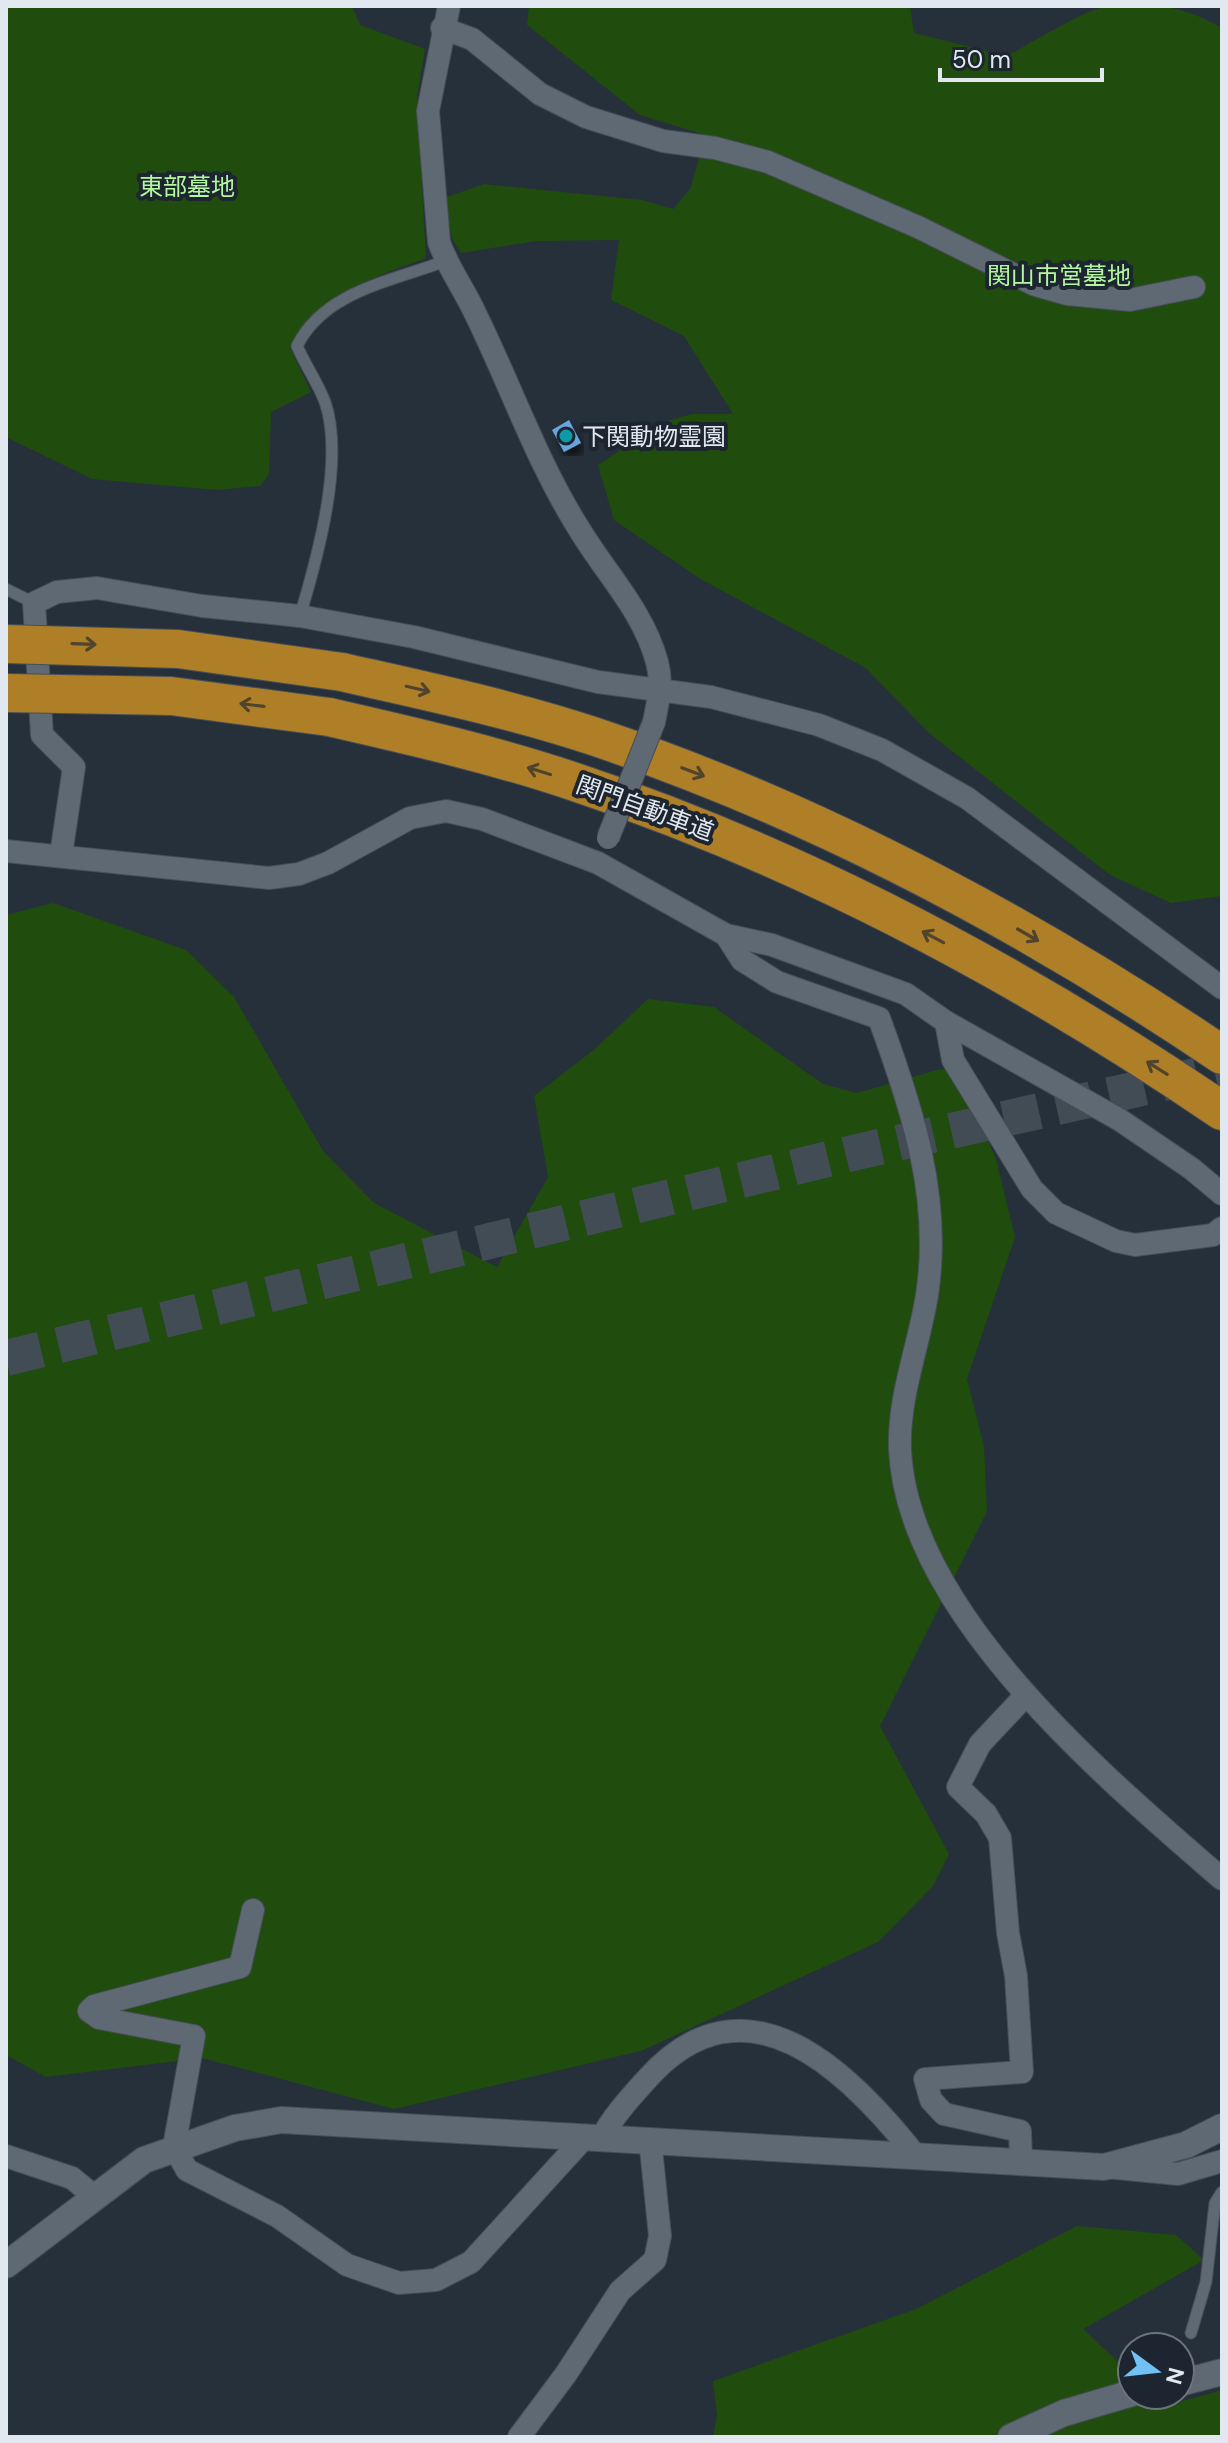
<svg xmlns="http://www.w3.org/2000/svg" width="1228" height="2443" font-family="'DM Sans','Noto Sans JP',sans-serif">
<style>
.green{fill:#204c0e}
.building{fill:#67a4de;filter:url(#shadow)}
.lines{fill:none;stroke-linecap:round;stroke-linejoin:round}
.trunk-tunnel{stroke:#424c55;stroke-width:36;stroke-dasharray:36 18;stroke-linecap:butt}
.service-casing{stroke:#464e57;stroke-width:13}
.minor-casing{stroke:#464e57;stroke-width:24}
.tertiary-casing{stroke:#464e57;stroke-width:28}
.motorway-casing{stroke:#464e57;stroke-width:40}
.service{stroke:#5e6974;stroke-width:11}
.minor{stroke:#5e6974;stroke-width:22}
.tertiary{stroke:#5e6974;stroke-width:26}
.motorway{stroke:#ae7f26;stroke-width:38}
.minor-bridge-casing{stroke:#464e57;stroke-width:24;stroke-linecap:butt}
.motorway-bridge-casing{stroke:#464e57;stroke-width:40;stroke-linecap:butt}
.minor-bridge{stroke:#5e6974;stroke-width:22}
.motorway-bridge{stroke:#ae7f26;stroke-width:38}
.oneway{stroke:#50452c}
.culture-dot{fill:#0f9aa8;stroke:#1d2630;stroke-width:3}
.labels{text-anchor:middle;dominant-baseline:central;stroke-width:8;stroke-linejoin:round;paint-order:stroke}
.park-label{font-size:24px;fill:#b3f79e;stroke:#1d2630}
.poi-label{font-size:24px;fill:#e2e8ef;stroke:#1d2630;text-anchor:start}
.street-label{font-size:24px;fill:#e2e8ef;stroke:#1d2630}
</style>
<defs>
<filter id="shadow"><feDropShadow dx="4.5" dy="8" stdDeviation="4" flood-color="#0009"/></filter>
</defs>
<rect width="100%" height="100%" fill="#26303a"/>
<!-- green -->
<g class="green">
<path d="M6 6H352L360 25 425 49 417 96 426 258C380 276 309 296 290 348L311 392 271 412 269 474 260 486 217 490 92 479 6 437Z"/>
<path d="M529 6H910L914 33 1007 56C1030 44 1085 9 1108 6 1149 0 1187 7 1222 28V896L1171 903 1110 875 929 733 866 668 702 580 614 520 598 465 663 422 692 414H733L684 336 611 300 619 240 537 241 461 253 452 239 444 198 484 184 642 200 673 209 690 189 704 142 712 137 640 115 527 25Z"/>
<polygon points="53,903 186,950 234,997 323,1151 374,1203 497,1267 548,1177 534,1096 596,1048 648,999 714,1007 823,1084 857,1093 940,1069 958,1072 996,1159 1015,1237 967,1379 984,1447 987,1511 880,1726 949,1854 933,1886 878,1942 641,2051 394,2109 202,2058 46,2077 6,2055 6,915"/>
<polygon points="1077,2226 1176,2235 1204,2260 1083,2329 1132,2375 1132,2395 1153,2395 1165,2406 1222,2390 1222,2437 713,2437 717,2415 713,2381 916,2309"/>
</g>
<!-- building -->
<polygon class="building" points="569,420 581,443 564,452 552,430"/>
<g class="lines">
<!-- trunk-tunnel -->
<polyline class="trunk-tunnel" points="6,1358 857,1152 1222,1070"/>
<!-- service casing -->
<g class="service-casing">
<g id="service">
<polyline points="6,589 34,603"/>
<path d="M300 616C317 559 345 460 325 402 318 383 305 365 297 346 324 291 393 281 445 261"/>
<polyline points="1191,2333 1206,2282 1215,2203 1222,2192"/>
</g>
</g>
<!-- minor casing -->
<g class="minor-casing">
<g id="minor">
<path d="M449 6 428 111 439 242C448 268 464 289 475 313 511 386 537 463 581 532 608 576 643 611 657 662 663 684 658 701 654 722"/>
<polyline points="442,28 472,39 540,94 586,117 663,141 715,148 768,162 918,227 1035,285 1067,294 1130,300 1194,287"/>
<polyline points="6,851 269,878 299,874 328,863 410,818 446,811 482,819 598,863 726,935 772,945 906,994 946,1022 1120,1120 1192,1169 1222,1194"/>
<polyline points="61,855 74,767 42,735 34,603 57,592 97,588 202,606 300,616 414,637 598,682 711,697 819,725 882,750 967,798 1222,988"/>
<path d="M726 935 742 960 777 982 879 1018C912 1108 942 1198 927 1295 919 1346 898 1397 900 1449 907 1613 1107 1779 1222 1879"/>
<polyline points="946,1022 953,1060 1032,1189 1056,1213 1116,1241 1135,1245 1213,1235 1222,1228"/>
<polyline points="253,1910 240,1967 94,2006 89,2011 99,2018 194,2036 174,2147 187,2170 277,2216 347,2265 399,2283 436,2280 471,2262 585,2137"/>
<path d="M602 2137C614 2115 630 2098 647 2079 745 1969 848 2070 915 2155"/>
<polyline points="6,2156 72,2178 94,2196"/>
<polyline points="1021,2160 1020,2131 944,2114 931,2100 925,2079 1022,2072 1016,1976 1008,1933 1000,1838 986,1814 958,1787 980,1744 1026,1695"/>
<polyline points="1106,2167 1178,2174 1222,2161"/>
<polyline points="519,2437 566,2374 620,2291 655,2260 660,2236 650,2139"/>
</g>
</g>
<!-- tertiary casing -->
<g class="tertiary-casing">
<g id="tertiary">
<polyline points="6,2265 144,2160 235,2128 281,2120 1104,2167 1186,2145 1222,2127"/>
<polyline points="1180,2383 1222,2372"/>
<polyline points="1011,2437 1064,2413 1132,2393"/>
</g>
</g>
<!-- motorway casing -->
<g class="motorway-casing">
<g id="motorway">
<path d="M342 672C426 691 511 709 593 736 816 811 1028 924 1222 1055"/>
<path d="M329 717C412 736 495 755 575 782 806 859 1022 975 1222 1111"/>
</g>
</g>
<!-- service -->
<use href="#service" class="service"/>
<!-- minor -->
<use href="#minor" class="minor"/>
<!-- tertiary -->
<use href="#tertiary" class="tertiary"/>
<!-- motorway -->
<use href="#motorway" class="motorway"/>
<!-- minor-bridge casing -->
<g class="minor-bridge-casing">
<polyline id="minor-bridge" points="608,838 654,722"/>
</g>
<!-- motorway-bridge casing -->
<g class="motorway-bridge-casing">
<g id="motorway-bridge">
<polyline points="6,644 178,649 342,672"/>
<polyline points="6,693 171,696 329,717"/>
</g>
</g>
<!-- minor-bridge -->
<use href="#minor-bridge" class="minor-bridge"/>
<!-- motorway-bridge -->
<use href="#motorway-bridge" class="motorway-bridge"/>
</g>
<!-- one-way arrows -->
<defs><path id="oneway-shaft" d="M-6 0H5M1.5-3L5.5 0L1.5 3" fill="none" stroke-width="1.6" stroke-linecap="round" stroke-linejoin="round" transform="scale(2)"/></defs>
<g class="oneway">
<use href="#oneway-shaft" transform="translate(84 644) rotate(2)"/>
<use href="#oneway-shaft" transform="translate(418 689) rotate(13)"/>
<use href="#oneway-shaft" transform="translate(252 705) rotate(-173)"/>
<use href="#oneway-shaft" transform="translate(539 771) rotate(-163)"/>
<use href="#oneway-shaft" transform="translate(693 772) rotate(21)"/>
<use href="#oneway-shaft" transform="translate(1028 935) rotate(30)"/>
<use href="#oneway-shaft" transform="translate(933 937) rotate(-152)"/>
<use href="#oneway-shaft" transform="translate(1157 1068) rotate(-148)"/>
</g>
<!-- markers -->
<circle class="culture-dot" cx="566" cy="436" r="8"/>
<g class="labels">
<!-- park labels -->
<g class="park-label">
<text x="187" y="186">東部墓地</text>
<text x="1059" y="275">関山市営墓地</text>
</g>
<!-- poi labels -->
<g class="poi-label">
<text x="582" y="436">下関動物霊園</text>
</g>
<!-- street labels -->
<g class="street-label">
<text transform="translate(645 808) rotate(20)">関門自動車道</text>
</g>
</g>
<!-- border -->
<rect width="1228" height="2443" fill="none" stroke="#e2e8ef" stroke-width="16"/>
<!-- north arrow -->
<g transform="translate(1156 2371) rotate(105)"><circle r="38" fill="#1d2630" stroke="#6c747c" stroke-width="2"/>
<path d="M0-6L14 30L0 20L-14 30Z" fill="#72c1f5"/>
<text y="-12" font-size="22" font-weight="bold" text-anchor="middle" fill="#e2e8ef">N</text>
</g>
<!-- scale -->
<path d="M940 68v12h162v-12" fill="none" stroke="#e2e8ef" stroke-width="4"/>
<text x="952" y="68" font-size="24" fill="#e2e8ef" stroke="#1d2630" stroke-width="6" paint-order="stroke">50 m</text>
</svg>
